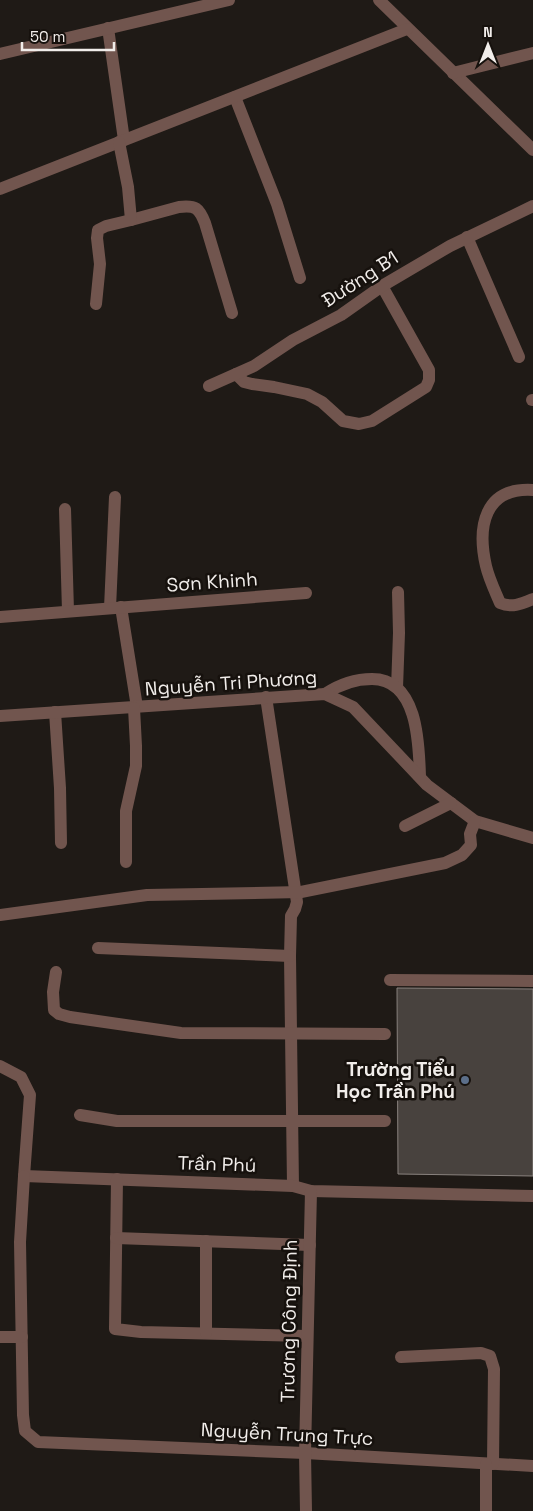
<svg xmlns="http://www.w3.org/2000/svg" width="533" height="1511" font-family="'Space Grotesk',sans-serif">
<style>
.building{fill:#48423e;stroke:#89827e}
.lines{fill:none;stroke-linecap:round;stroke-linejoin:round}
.minor{stroke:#71554e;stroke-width:12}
.service-dot{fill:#5c6f8a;stroke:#16110d;stroke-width:2}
.labels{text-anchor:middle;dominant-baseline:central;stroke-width:5;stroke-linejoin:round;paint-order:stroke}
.street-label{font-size:19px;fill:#f1edea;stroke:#16110d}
.poi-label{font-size:19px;font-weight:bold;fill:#f1edea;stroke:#16110d;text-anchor:end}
</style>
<rect width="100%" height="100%" fill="#1f1a16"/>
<!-- building -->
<polygon class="building" points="397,988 533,989 533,1176 398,1174"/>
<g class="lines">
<!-- minor -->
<g class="minor">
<polyline points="379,0 533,150"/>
<polyline points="108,28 124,140"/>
<polyline points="0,54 229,0"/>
<polyline points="453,73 533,53"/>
<polyline points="235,97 277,204 300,278"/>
<polyline points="0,189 407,29"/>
<path d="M131 220 179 207C196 205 199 208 205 223L232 313"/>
<polyline points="467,237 519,357"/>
<polyline points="96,304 100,264 97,238 98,230 106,226 131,220 128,187 119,142"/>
<polyline points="236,374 244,382 252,384 274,387 307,394 322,402 343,421 359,424 372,421 426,387 429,380 429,370 382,286"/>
<polyline points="209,386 254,366 293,340 341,315 382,286 450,246 533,206"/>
<polyline points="532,400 533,400"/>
<path d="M533 490C484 487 477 527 486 566 489 579 495 591 500 603 512 608 521 604 533 599"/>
<polyline points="65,509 68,611"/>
<polyline points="121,607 137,707"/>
<polyline points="110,608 115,497"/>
<polyline points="0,617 306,593"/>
<polyline points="397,688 399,633 398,592"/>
<path d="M325 694C340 684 354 679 372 679 418 679 419 744 420 777"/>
<polyline points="266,697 297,902 295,909 291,916 290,956 293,1186"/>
<polyline points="55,712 60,788 61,843"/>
<polyline points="0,716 325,694 353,707 427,785 475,821 533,838"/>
<polyline points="405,826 451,803"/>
<polyline points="126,862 126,811 136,766 136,746 134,708"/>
<polyline points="0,915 147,895 301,892 445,863 462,855 471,845 470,834 475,821"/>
<polyline points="98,948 290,956"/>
<polyline points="56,972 53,992 54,1010 59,1014 70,1017 181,1033 385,1034"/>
<polyline points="390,980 533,981"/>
<polyline points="0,1066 21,1077 30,1095 24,1176 293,1186 311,1191 533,1196"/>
<polyline points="80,1115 117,1121 385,1121"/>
<polyline points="24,1176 20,1242 23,1415 25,1431 38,1442 305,1453 533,1466"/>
<polyline points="117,1179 115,1329 141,1332 307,1336"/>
<polyline points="116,1238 310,1245"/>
<polyline points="206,1241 206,1333"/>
<polyline points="0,1337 22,1337"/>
<polyline points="401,1357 481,1353 490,1356 494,1369 493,1464"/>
<polyline points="486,1464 486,1511"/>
<polyline points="306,1511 305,1453 311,1191"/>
</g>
</g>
<!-- markers -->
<circle class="service-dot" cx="465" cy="1080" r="5"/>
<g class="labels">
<!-- street labels -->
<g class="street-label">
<text transform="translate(360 279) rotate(-33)">Đường B1</text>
<text transform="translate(212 582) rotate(-4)">Sơn Khinh</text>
<text transform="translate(231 683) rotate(-4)">Nguyễn Tri Phương</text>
<text transform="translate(217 1164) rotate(2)">Trần Phú</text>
<text transform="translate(289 1321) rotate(-89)">Trương Công Định</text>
<text transform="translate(287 1434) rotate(3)">Nguyễn Trung Trực</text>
</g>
<!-- poi labels -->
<g class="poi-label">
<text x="455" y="1069">Trường Tiểu<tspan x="455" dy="22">Học Trần Phú</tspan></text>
</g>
</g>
<!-- north arrow -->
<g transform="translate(488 45)" stroke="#16110d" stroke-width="4" paint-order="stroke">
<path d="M0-4L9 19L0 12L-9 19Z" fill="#f1edea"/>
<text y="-8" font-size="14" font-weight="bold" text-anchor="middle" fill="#f1edea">N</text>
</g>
<!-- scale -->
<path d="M22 42v8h92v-8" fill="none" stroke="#f1edea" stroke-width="2.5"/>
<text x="30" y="42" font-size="15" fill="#f1edea" stroke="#16110d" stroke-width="4" paint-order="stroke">50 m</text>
</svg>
